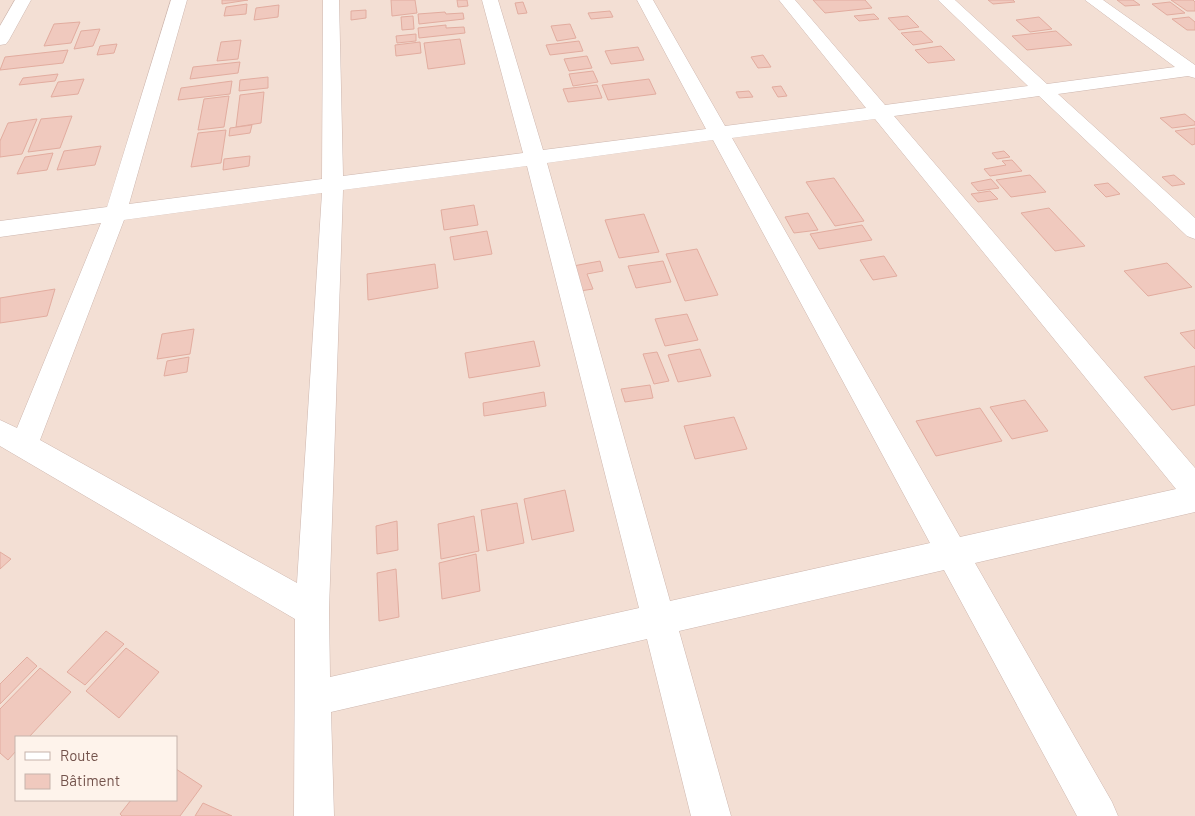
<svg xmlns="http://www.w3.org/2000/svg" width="1195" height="816" font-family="Barlow,sans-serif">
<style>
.residential{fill:#f3dfd4;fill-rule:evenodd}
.building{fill:#f0c9be;stroke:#e2ac9f}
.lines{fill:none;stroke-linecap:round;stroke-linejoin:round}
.minor-casing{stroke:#ceb7af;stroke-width:1}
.minor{fill:#fff;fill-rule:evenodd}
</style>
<rect width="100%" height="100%" fill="#fbefe5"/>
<!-- residential -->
<path class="residential" d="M0 0H1195V816H0ZM16 737H176V800H16Z"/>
<!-- building -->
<g class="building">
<polygon points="222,0 248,0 222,4"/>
<polygon points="391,0 415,0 417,13 392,16"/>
<polygon points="457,0 467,0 468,6 458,7"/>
<polygon points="813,0 865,0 872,8 825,13"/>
<polygon points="988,0 1013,0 1015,2 993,4"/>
<polygon points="1117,0 1133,0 1140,5 1125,6"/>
<polygon points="1171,0 1193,0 1195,2 1195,11 1187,11"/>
<polygon points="523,2 527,13 518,14 515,3"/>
<polygon points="1170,2 1185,13 1167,15 1152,4"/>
<polygon points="247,4 246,14 224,16 226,7"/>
<polygon points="279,5 278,17 254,20 256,8"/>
<polygon points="366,10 366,18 351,20 351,11"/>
<polygon points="610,11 613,17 591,19 588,13"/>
<polygon points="445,12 446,14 463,13 464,19 419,24 418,14"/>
<polygon points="874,14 879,19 859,21 854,16"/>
<polygon points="413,16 414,29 402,30 401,17"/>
<polygon points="908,16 919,27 899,30 888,18"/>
<polygon points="1039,17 1052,29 1030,32 1016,20"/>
<polygon points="1189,17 1195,22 1195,30 1187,30 1172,19"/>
<polygon points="80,22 71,43 44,46 54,24"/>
<polygon points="570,24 576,38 557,41 551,26"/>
<polygon points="446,25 446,28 464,27 465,33 419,38 418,28"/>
<polygon points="100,29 93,46 74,49 81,31"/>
<polygon points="921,31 933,42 913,45 901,33"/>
<polygon points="1056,31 1072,45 1027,50 1012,36"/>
<polygon points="416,34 416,41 397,43 396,36"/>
<polygon points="460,39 465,64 428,69 424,43"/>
<polygon points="241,40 238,59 217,61 221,42"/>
<polygon points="579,41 583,51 550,55 546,45"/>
<polygon points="420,42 421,53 396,56 395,45"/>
<polygon points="117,44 114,53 97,55 100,46"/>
<polygon points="941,46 955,60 928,63 915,50"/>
<polygon points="638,47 644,60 611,64 605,51"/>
<polygon points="68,50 63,63 0,70 5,57"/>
<polygon points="763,55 771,67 758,68 751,57"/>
<polygon points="587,56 592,68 569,71 564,59"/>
<polygon points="240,62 238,73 190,79 193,67"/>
<polygon points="593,71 598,82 573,86 569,74"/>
<polygon points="58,74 55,81 19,85 23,78"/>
<polygon points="268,77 268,88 239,91 240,80"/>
<polygon points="84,79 78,94 51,97 58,82"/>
<polygon points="649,79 656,94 608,100 602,85"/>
<polygon points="232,81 230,94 178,100 181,88"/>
<polygon points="597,85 602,98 568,102 563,89"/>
<polygon points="781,86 787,96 778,97 772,87"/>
<polygon points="749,91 753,97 739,98 736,92"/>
<polygon points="264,92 261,123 236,127 240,95"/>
<polygon points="229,96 224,127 198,130 204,99"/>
<polygon points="1185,114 1195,122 1195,125 1172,128 1160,118"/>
<polygon points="72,116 60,148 28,152 41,119"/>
<polygon points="37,119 22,154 0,157 0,141 8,123"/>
<polygon points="252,125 250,133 229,136 230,128"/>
<polygon points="1195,128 1195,144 1192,145 1175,131"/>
<polygon points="226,130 221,163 191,167 198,133"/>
<polygon points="101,146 95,165 57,170 64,151"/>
<polygon points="1004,151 1010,157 997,159 992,153"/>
<polygon points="53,153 47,170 17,174 25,157"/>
<polygon points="250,156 249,166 223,170 224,159"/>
<polygon points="1012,160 1022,171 990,176 984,169 1006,165 1002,161"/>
<polygon points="1030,175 1046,192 1011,197 996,180"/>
<polygon points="1174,175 1185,184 1172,186 1162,177"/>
<polygon points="834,178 864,221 835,226 806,182"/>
<polygon points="991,179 999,188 978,191 971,183"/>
<polygon points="1108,183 1120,194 1106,197 1094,185"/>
<polygon points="990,191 998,199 978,202 971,194"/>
<polygon points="474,205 478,225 444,230 441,210"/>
<polygon points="1049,208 1085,246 1055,251 1021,213"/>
<polygon points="808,213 818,230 794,233 785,217"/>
<polygon points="644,214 659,252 619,258 605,220"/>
<polygon points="862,225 872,240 819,249 810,234"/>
<polygon points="487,231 492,254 454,260 450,237"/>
<polygon points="697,249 718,295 685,301 666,254"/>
<polygon points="884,256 897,276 873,280 860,260"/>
<polygon points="600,261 603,271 587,274 593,289 580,291 573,266"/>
<polygon points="663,261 671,282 636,288 628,266"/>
<polygon points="1167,263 1192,287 1148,296 1124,271"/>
<polygon points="435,264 438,288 368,300 367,274"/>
<polygon points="55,289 47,316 0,323 0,298"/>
<polygon points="687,314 698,340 665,346 655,319"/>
<polygon points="194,329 190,354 157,359 162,334"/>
<polygon points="1195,330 1195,349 1180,333"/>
<polygon points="534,341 540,366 469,378 465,353"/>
<polygon points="700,349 711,376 678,382 668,355"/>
<polygon points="657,352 669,381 654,384 643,354"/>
<polygon points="189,357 187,372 164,376 167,361"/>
<polygon points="1195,366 1195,405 1172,410 1144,377"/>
<polygon points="650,385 653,398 625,402 621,389"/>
<polygon points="544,392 546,406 484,416 483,403"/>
<polygon points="1025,400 1048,431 1012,439 990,407"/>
<polygon points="980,408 1002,441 936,456 916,421"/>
<polygon points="734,417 747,449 695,459 684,426"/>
<polygon points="565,490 574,531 532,540 524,499"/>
<polygon points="517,503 524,543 487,551 481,510"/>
<polygon points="474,516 479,551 441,559 438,524"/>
<polygon points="397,521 398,550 377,554 376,526"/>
<polygon points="0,552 11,559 0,569"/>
<polygon points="476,554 480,591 442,599 439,563"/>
<polygon points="396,569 399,617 379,621 377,573"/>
<polygon points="106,631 124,644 85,685 67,672"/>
<polygon points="126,648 159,672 119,718 86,691"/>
<polygon points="27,657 37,666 0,704 0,684"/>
<polygon points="40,668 71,692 29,737 16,737 16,751 8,760 0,753 0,709"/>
<polygon points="176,769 202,786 180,816 122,816 120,814 131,800 176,800"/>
<polygon points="203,803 232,816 195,816"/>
</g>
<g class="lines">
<!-- minor casing -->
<g class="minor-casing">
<g id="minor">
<polygon points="15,0 31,0 9,40 6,44 0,45 0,26"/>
<path d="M171 0H187L129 204 322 179 323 0H339L343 176 523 153 482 0H498L543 150 706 129 637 0H653L725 126 866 108 779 0H795L885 105 1028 86 938 0H955L1047 84 1175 67 1085 0H1103L1195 65V78L1188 76 1058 94 1195 218V239L1187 236 1039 96 894 116 1195 468V512L975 563 1112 802 1118 816H1077L944 570 679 631 731 816H691L647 639 331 712 334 816H294L295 619 0 446V420L17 428 101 223 0 237V221L107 207ZM875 119 1176 489 960 537 732 138ZM713 140 930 543 670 601 547 163ZM527 166 639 608 330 677 329 610 343 190ZM322 193 297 583 40 440 124 220Z"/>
</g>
</g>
<!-- minor -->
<use href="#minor" class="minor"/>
</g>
<!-- legend -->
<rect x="15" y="736" width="162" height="65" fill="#fef3eb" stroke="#c6b3ab"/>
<rect x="25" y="752" width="25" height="8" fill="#ffffff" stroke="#c6b3ab"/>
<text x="60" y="761" font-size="15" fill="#73524b">Route</text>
<rect x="25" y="774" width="25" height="15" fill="#f0c9be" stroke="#c6b3ab"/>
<text x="60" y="786" font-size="15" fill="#73524b">Bâtiment</text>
</svg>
